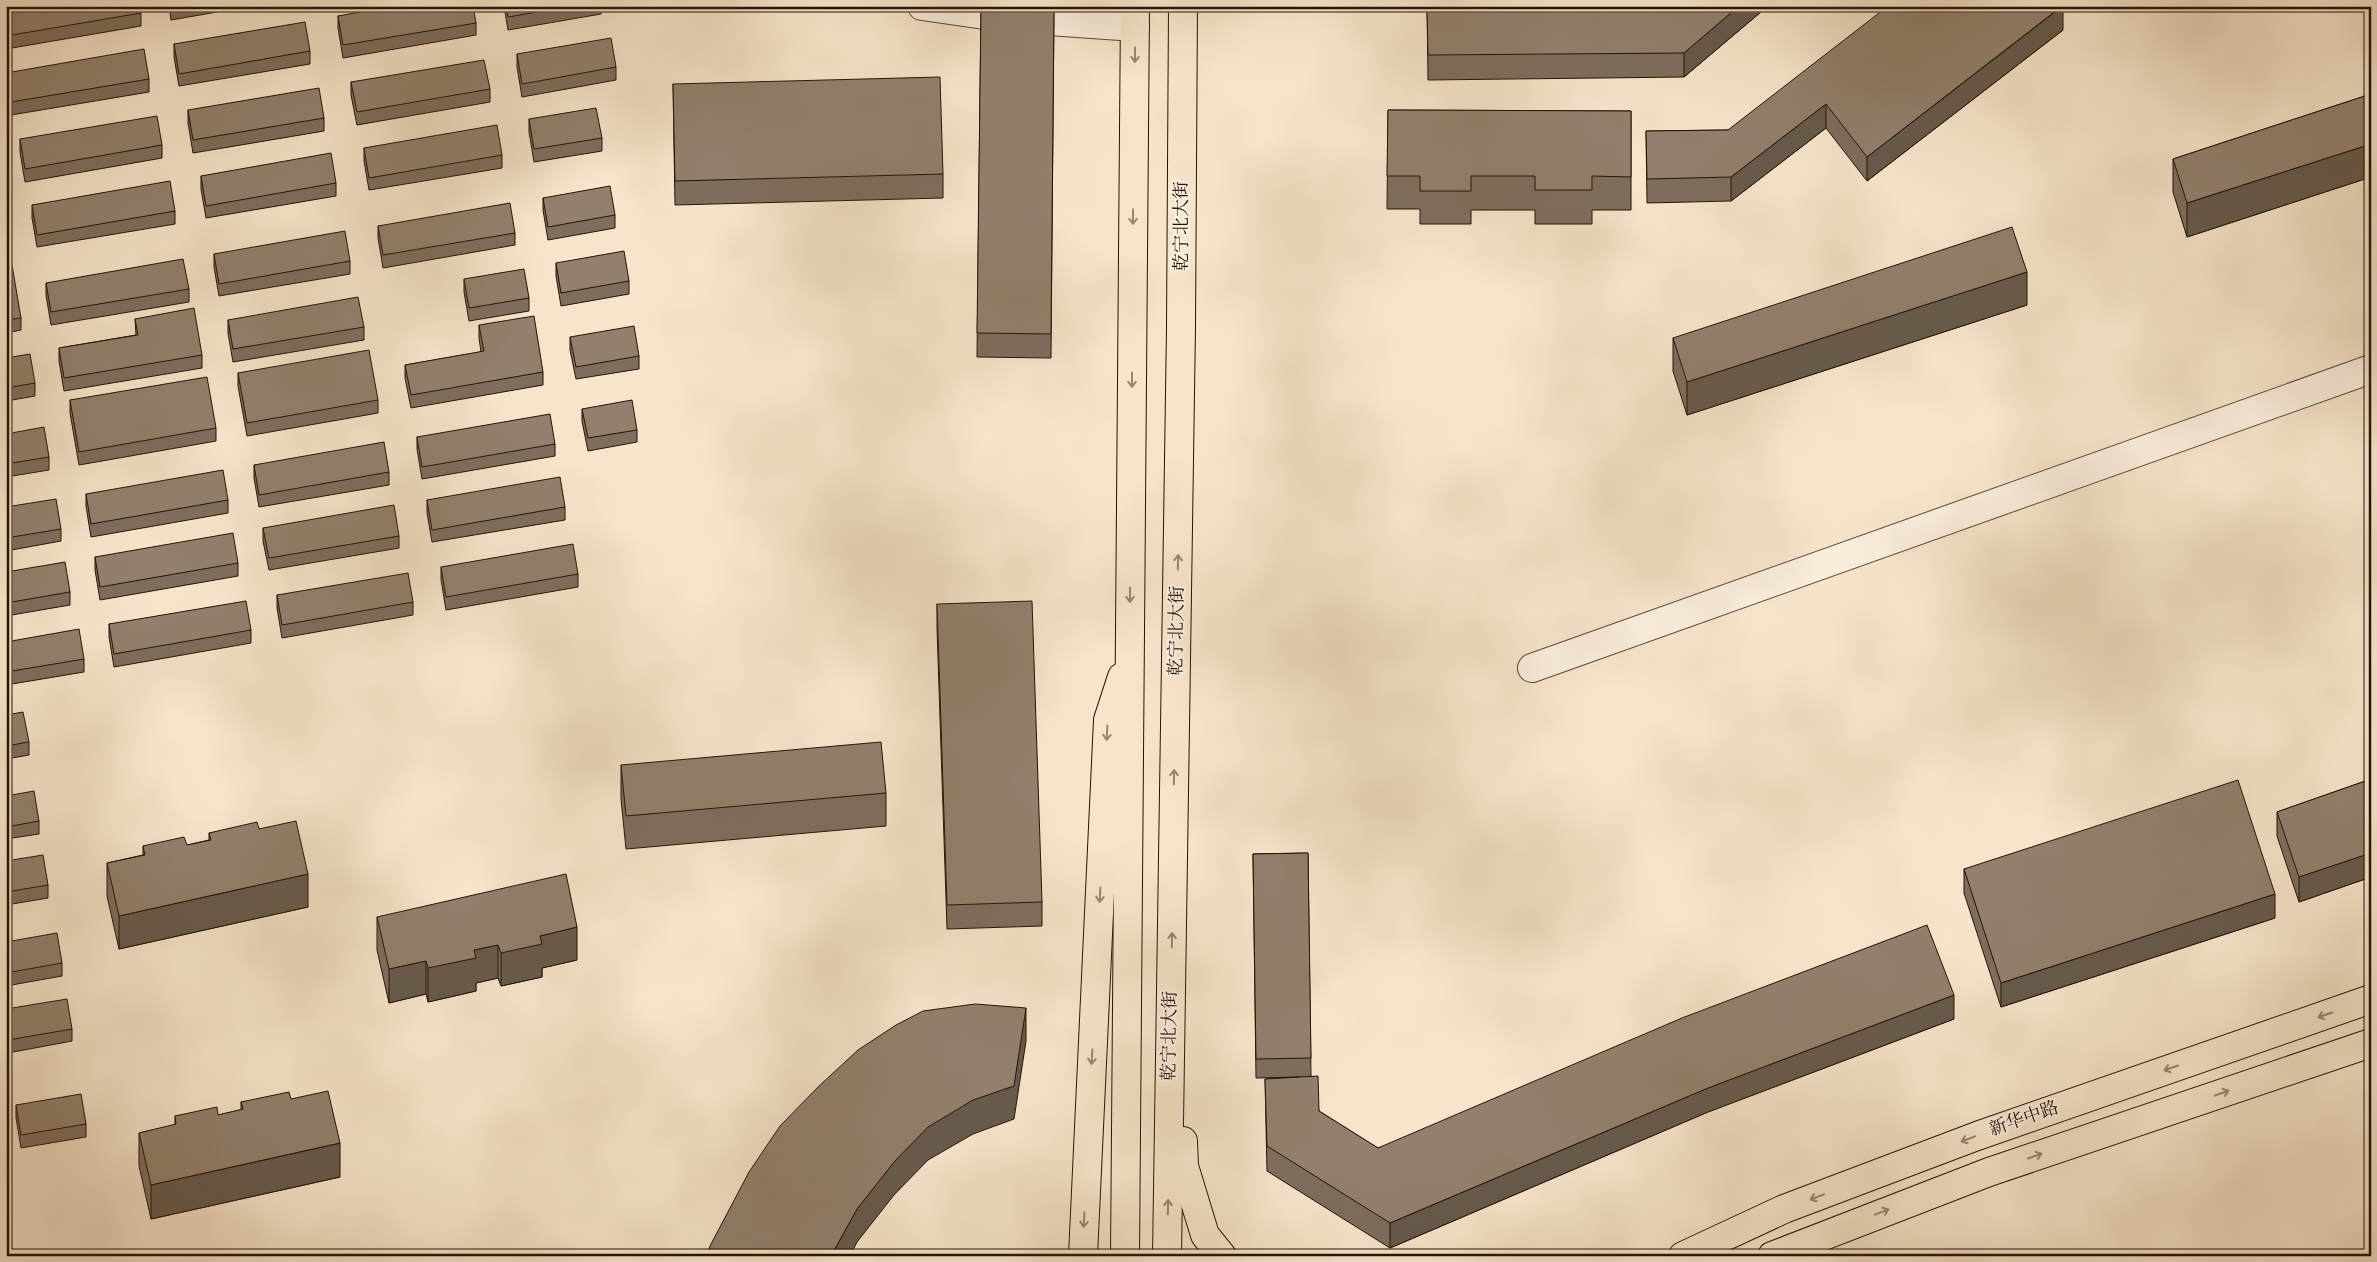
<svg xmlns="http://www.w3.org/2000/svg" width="2377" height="1262" font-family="'IM FELL DW Pica','Noto Serif SC',serif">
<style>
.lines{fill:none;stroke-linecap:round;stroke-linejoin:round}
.minor-casing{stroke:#594838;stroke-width:30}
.major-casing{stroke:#241307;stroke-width:30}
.minor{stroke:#faeedd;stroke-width:28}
.major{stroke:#f7e5cb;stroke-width:28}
.wall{fill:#7e6e5e;stroke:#241307}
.shaded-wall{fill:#665a4c;stroke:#241307}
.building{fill:#92806d;stroke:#241307}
.oneway{stroke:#988673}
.labels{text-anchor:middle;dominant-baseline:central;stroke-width:4.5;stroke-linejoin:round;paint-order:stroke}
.street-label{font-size:18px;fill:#241307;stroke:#faeedd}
</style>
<rect width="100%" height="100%" fill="#f7e5cb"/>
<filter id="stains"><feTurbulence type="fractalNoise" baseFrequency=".004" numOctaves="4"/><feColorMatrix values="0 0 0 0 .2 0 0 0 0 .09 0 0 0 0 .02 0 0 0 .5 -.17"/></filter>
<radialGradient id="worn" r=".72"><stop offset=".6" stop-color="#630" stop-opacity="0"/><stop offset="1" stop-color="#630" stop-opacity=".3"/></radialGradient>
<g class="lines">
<!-- minor casing -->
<g class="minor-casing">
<g id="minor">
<polyline points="922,6 1005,18 1135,27"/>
<polyline points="1532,668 2371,369"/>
</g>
</g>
<!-- major casing -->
<g class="major-casing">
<g id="major">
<polyline points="1183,1141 1184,1166 1205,1235 1222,1256"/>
<polyline points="1083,1256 1108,720 1122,677"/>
<polyline points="1125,1256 1135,6"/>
<polyline points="1167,1256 1181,327 1183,6"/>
<polyline points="1683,1256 1784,1209 1977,1136 2371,999"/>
<polyline points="1772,1256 1989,1172 2371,1043"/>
</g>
</g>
<!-- minor -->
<use href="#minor" class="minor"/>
<!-- major -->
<use href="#major" class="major"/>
</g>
<!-- wall -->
<g class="wall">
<polygon points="6,6 141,13 141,26 6,49"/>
<polygon points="169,6 252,6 171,20"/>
<polygon points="504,6 601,6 601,14 508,30"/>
<polygon points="1427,6 1768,6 1684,77 1428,80"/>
<polygon points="981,8 1054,9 1051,358 977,357"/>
<polygon points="338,16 476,23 476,35 343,58 338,28"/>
<polygon points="2063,30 1867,181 1826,128 1731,201 1647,203 1646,131 1728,130"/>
<polygon points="174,44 310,51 310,64 179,86 174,57"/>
<polygon points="517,54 616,67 616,80 522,97 517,67"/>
<polygon points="6,73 149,79 149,92 11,115 6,86"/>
<polygon points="351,82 490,89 490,102 357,125 351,95"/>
<polygon points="673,84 943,174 943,198 675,205"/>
<polygon points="2371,94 2371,177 2187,237 2173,192 2173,159"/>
<polygon points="188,110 324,118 324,131 193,153 188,123"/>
<polygon points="1388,110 1631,111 1631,210 1592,210 1592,224 1535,224 1535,210 1471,210 1471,224 1420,224 1420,209 1387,209"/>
<polygon points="529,119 602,138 602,151 534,162 529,132"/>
<polygon points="20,139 162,145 162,158 25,182 20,152"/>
<polygon points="364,148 502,155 502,168 369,190 364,161"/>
<polygon points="201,176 336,183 336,196 206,218 201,189"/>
<polygon points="543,198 615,215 615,228 548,240 543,210"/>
<polygon points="32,205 175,211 175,224 37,247 32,218"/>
<polygon points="378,226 515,233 515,245 383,268 378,238"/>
<polygon points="6,231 8,240 8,252 6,253"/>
<polygon points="214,254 350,261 350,274 219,296 214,267"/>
<polygon points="556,263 629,281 629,294 561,306 556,276"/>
<polygon points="6,266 21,318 21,330 6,333"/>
<polygon points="464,279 529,298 529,311 469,321 464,292"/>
<polygon points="46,283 189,289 189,302 51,325 46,295"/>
<polygon points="2027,305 1687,415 1673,371 1673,338"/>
<polygon points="135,319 202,355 202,368 64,391 59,361 59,348 136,335"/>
<polygon points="228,320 364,327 364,340 233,362 228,333"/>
<polygon points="479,325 543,372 543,385 411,408 405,378 405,365 481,352 479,338"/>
<polygon points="570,337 639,356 639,369 576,379 570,350"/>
<polygon points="6,358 35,383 35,396 6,401"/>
<polygon points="238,373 378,400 378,413 247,436 238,386"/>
<polygon points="70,400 216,428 216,441 79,465 70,413"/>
<polygon points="582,409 637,430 637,442 588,451 582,421"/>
<polygon points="6,434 49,457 49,470 6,477"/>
<polygon points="417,437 555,444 555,456 422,479 417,449"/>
<polygon points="254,465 389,472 389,485 259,507 254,478"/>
<polygon points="86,494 228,500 228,513 91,537 86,506"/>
<polygon points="427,500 565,507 565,520 432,542 427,513"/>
<polygon points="6,507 61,529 61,541 6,551"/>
<polygon points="263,528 399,536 399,548 269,570 263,541"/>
<polygon points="95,557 238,563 238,576 100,600 95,570"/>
<polygon points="441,567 578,574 578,587 446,610 441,580"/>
<polygon points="6,572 70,592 70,605 6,616"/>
<polygon points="277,595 413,602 413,615 282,638 277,608"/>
<polygon points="937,604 1042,902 1042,926 947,929 937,628"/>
<polygon points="109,624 251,630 251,643 114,667 109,637"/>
<polygon points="6,642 84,659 84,672 6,685"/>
<polygon points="6,715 29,742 29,755 6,759"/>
<polygon points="621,765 886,793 886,826 626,849 621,799"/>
<polygon points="2371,779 2371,877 2299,902 2277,836 2277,812"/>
<polygon points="6,796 39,821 39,834 6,839"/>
<polygon points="259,829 308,907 119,949 107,896 107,863 143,855 143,846 187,845 209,840 209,833"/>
<polygon points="1308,853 1311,1076 1319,1111 1378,1148 1954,1019 1708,1112 1390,1248 1267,1171 1265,1079 1299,1077 1256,1078 1253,854"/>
<polygon points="6,861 48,885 48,898 6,905"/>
<polygon points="1964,869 2275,918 2001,1007 1964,893"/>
<polygon points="377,917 577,960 542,968 542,977 501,986 498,978 476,983 476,991 428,1002 426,994 389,1003 377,950"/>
<polygon points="6,942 62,963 62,976 6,986"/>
<polygon points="6,1009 72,1029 72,1041 8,1053 6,1043"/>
<polygon points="291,1099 340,1177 151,1219 139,1166 139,1133 175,1125 175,1116 218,1115 241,1110 241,1102"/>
<polygon points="16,1105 86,1124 86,1137 21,1148 16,1118"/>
</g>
<!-- shaded-wall -->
<g class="shaded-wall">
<polygon points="1739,6 1768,6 1684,77 1684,53"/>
<polygon points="2063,6 2063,30 1867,181 1867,157"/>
<polygon points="1826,104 1826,128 1731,201 1731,177"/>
<polygon points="2371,144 2371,177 2187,237 2187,203"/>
<polygon points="2027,272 2027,305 1687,415 1687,382"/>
<polygon points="2371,853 2371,877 2299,902 2299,877"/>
<polygon points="308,874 308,907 119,949 119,916"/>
<polygon points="2275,894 2275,918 2001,1007 2001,983"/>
<polygon points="577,927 577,960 542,968 542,977 501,986 501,953 540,936"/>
<polygon points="498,945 498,978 476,983 476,991 428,1002 428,968 474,950"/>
<polygon points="426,961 426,994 389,1003 389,969"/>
<polygon points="1954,995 1954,1019 1708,1112 1390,1248 1390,1223 1708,1088"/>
<polygon points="1026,1008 1026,1041 1014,1119 973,1134 928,1160 894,1195 857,1242 850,1256 831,1256 857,1209 894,1162"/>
<polygon points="340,1143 340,1177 151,1219 151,1185"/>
</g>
<!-- building -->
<g class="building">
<polygon points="6,6 139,6 141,13 6,36"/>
<polygon points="393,6 473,6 476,23 343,45 338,16"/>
<polygon points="506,6 571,6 508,17"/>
<polygon points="1427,6 1739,6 1684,53 1428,55"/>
<polygon points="1888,6 2062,6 1867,157 1826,104 1731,177 1647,179 1646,131 1728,130"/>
<polygon points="981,8 1054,9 1051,334 977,333"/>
<polygon points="305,22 310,51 179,74 174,44"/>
<polygon points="611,38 616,67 522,84 517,54"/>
<polygon points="144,49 149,79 11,102 6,73"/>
<polygon points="484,60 490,89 357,112 351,82"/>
<polygon points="940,77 943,174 675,181 673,84"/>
<polygon points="319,88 324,118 193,140 188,110"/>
<polygon points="2371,94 2371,144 2187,203 2173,159"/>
<polygon points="596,108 602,138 534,149 529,119"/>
<polygon points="1388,110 1631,111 1631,177 1592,176 1592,190 1535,190 1535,176 1471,176 1471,191 1420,191 1420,176 1387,176"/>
<polygon points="157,116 162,145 25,169 20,139"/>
<polygon points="497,125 502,155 369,178 364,148"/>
<polygon points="331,153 336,183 206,206 201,176"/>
<polygon points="170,181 175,211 37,235 32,205"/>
<polygon points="610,186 615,215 548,227 543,198"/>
<polygon points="510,203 515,233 383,255 378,226"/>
<polygon points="2012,227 2027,272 1687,382 1673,338"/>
<polygon points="345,231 350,261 219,284 214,254"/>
<polygon points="624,251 629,281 561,293 556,263"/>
<polygon points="183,259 189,289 51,312 46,283"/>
<polygon points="12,265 21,318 6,320 6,266"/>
<polygon points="524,269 529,298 469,308 464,279"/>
<polygon points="358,297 364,327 233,349 228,320"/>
<polygon points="194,308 202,355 64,378 59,348 138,335 135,319"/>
<polygon points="534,316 543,372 411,395 405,365 484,351 479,325"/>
<polygon points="634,326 639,356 576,367 570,337"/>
<polygon points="369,350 378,400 247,423 238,373"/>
<polygon points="30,354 35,383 6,388 6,358"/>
<polygon points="207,377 216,428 79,452 70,400"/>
<polygon points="632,400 637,430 588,438 582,409"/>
<polygon points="550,414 555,444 422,467 417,437"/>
<polygon points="44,427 49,457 6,464 6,434"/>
<polygon points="384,442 389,472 259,495 254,465"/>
<polygon points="223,470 228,500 91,524 86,494"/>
<polygon points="560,477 565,507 432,530 427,500"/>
<polygon points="56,499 61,529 6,538 6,507"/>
<polygon points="394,505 399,536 269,558 263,528"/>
<polygon points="233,533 238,563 100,587 95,557"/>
<polygon points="573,544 578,574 446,597 441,567"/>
<polygon points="65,562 70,592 6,603 6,572"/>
<polygon points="408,573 413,602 282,625 277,595"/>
<polygon points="246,601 251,630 114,654 109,624"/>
<polygon points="1032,601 1042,902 947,905 937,604"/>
<polygon points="79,629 84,659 6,672 6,642"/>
<polygon points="23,712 29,742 6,746 6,715"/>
<polygon points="881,742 886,793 626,816 621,765"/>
<polygon points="2371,779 2371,853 2299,877 2277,812"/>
<polygon points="2238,780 2275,894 2001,983 1964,869"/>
<polygon points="34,791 39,821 6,827 6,796"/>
<polygon points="296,821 308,874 119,916 107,863 145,855 143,846 184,837 187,845 211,840 209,833 257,822 259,829"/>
<polygon points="1308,853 1311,1058 1256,1059 1253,854"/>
<polygon points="43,855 48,885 6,892 6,861"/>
<polygon points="566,874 577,927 540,936 542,944 501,953 498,945 474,950 476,958 428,968 426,961 389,969 377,917"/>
<polygon points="1927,925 1954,995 1708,1088 1390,1223 1267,1146 1265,1079 1318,1076 1319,1111 1378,1148 1682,1018"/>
<polygon points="57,933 62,963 6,973 6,942"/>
<polygon points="67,999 72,1029 8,1040 6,1031 6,1009"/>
<polygon points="975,1004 1026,1008 1014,1086 973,1100 928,1127 894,1162 857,1209 831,1256 707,1256 710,1246 749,1172 780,1126 818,1087 858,1050 896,1025 923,1011"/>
<polygon points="328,1091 340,1143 151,1185 139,1133 176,1124 175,1116 217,1107 218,1115 243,1109 241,1102 289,1092 291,1099"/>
<polygon points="81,1094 86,1124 21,1135 16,1105"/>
</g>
<!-- one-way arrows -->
<defs><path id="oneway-shaft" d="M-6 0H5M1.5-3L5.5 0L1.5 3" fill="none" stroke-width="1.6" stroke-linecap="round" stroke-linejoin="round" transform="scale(1.25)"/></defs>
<g class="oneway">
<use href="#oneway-shaft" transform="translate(1135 55) rotate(90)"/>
<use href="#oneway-shaft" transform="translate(1133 217) rotate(90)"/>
<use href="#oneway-shaft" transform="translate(1132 380) rotate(90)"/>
<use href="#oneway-shaft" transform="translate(1178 562) rotate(-89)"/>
<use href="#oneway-shaft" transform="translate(1130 595) rotate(90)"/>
<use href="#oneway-shaft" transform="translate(1107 733) rotate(93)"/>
<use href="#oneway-shaft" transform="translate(1174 777) rotate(-89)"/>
<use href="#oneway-shaft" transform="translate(1100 895) rotate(93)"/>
<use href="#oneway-shaft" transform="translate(1172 940) rotate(-89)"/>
<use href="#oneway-shaft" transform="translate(2325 1015) rotate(161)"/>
<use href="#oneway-shaft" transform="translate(1092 1057) rotate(93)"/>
<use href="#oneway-shaft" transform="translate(2171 1068) rotate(161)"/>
<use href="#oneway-shaft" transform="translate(2222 1093) rotate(-19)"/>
<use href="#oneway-shaft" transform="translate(1968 1139) rotate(159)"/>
<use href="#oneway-shaft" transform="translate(2035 1156) rotate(-19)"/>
<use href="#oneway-shaft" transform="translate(1817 1197) rotate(159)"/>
<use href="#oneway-shaft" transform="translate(1168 1207) rotate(-89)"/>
<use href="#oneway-shaft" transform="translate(1882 1212) rotate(-21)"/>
<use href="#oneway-shaft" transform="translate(1084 1220) rotate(93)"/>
</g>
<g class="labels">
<!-- street labels -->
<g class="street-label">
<text transform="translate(1182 226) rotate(-90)">乾宁北大街</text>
<text transform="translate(1177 631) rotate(-89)">乾宁北大街</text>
<text transform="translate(1170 1036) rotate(-89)">乾宁北大街</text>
<text transform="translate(2024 1119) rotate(-19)">新华中路</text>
</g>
</g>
<!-- margin -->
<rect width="2377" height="1262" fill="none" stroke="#f7e5cb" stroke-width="25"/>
<rect x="8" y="8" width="2362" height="1247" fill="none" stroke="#241307" stroke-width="2.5"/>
<rect x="12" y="12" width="2352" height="1237" fill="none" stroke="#241307"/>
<rect width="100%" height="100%" filter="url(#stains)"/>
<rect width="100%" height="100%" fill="url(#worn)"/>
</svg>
